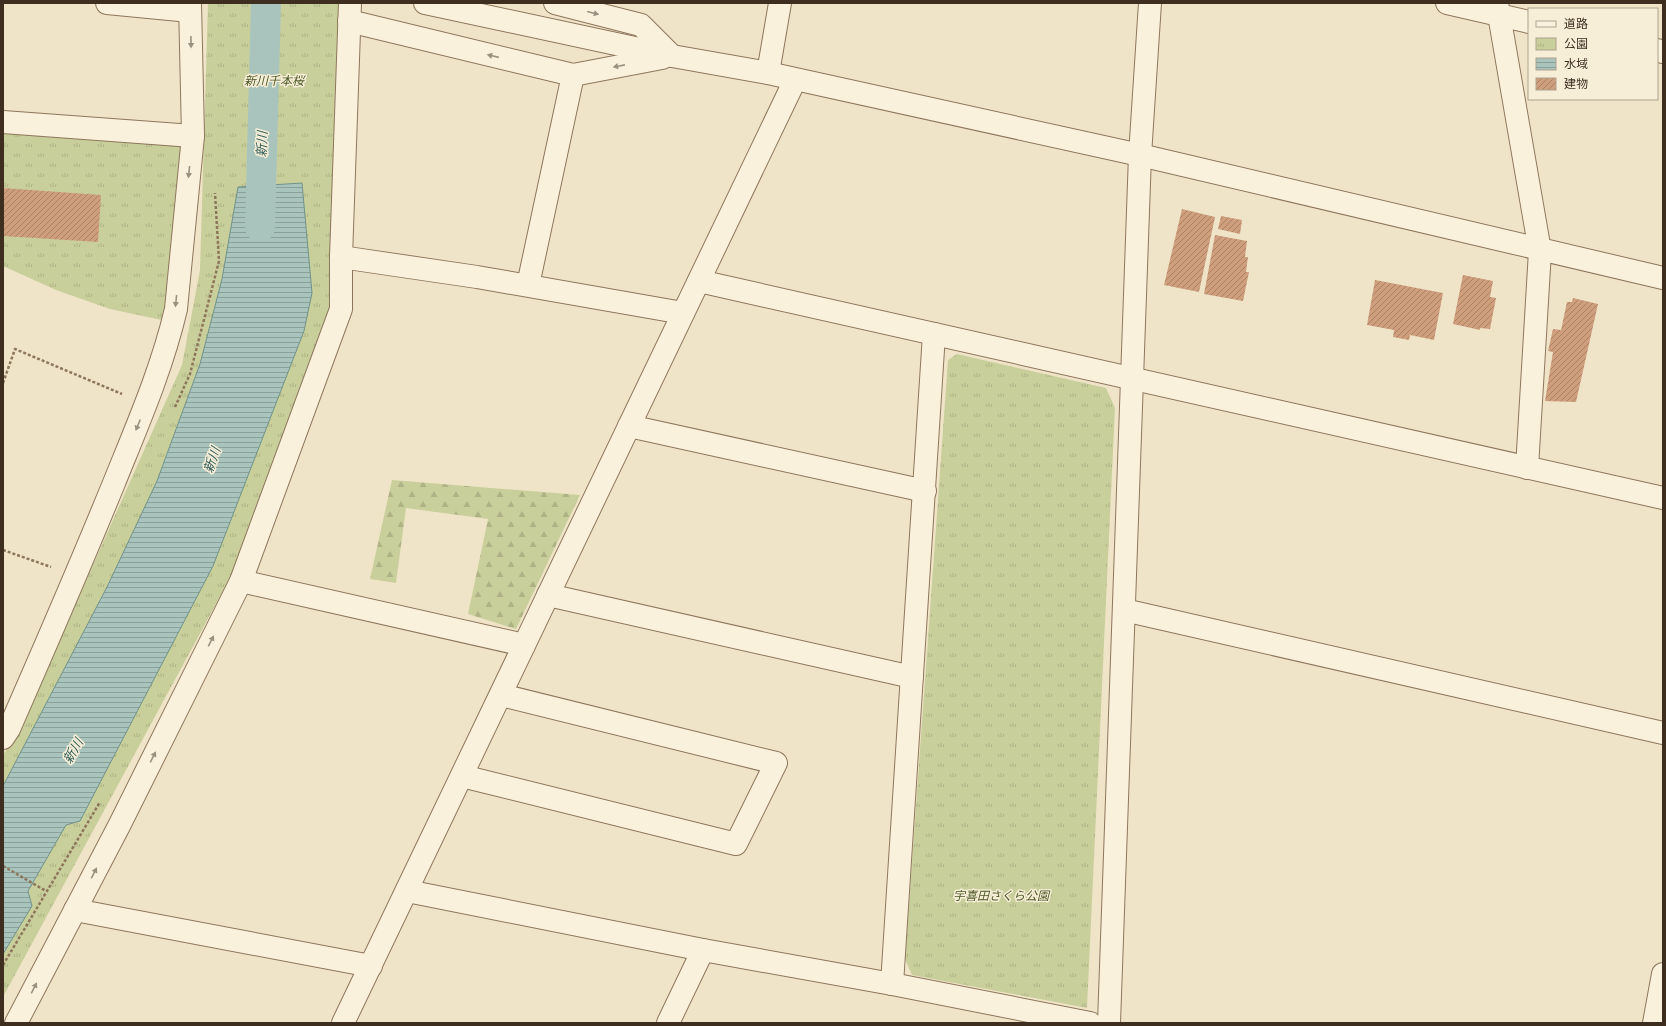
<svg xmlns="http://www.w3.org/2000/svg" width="1666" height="1026" font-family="'Libre Baskerville','Noto Sans JP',serif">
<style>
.forest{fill:url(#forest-firs)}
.park{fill:url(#park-tufts)}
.water{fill:url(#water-rules);stroke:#6f938a}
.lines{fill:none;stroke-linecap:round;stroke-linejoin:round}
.canal{stroke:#a9c4bc;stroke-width:30}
.building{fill:url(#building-hatch)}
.minor-casing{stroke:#8d765c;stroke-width:24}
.path{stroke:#8d765c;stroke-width:2.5;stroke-dasharray:3 2;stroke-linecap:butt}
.minor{stroke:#faf1dc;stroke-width:22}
.oneway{fill:#9c907e}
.labels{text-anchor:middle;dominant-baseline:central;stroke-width:3;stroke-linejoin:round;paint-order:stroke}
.park-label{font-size:12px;font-style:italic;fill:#4d5a26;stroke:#f7eed8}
.water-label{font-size:13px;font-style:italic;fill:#2f5d5a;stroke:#f7eed8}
</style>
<defs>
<pattern id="forest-firs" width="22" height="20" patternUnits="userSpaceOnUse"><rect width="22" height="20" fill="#c9cf9b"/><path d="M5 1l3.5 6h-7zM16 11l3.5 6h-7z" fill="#aeb285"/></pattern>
<pattern id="park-tufts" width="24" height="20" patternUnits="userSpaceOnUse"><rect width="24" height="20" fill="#c9cf9b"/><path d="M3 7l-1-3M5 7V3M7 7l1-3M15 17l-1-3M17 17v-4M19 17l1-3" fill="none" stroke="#aeb285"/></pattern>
<pattern id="water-rules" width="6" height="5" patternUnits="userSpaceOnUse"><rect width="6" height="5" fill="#a9c4bc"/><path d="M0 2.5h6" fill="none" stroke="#8ba098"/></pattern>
<pattern id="building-hatch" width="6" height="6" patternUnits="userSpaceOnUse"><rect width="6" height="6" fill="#cf9f7d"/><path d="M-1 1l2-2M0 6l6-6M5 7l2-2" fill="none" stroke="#a98266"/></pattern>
</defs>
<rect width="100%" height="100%" fill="#f0e4c8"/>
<!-- forest -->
<polygon class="forest" points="392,480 580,495 516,629 468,614 488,519 406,508 396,583 370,579"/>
<!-- park -->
<g class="park">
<polygon points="208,3 346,3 333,311 229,580 3,997 3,755 19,731 182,365 200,270"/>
<polygon points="3,130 186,142 171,322 110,309 56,290 3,266"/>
<polygon points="957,354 1106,388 1115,408 1087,1008 912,975 905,959 948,360"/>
</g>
<!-- water -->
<polygon class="water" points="302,183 312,293 304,331 213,566 80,821 66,825 28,891 32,906 3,954 3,786 107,587 157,481 200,364 222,279 238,187"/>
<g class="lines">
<!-- canal -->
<polyline class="canal" points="260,227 266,3"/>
</g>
<!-- building -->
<g class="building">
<polygon points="3,188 101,195 98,242 3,236"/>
<polygon points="1182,209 1215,217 1199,292 1164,285"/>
<polygon points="1221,216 1242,220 1240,234 1218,229"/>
<polygon points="1215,235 1247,241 1245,257 1248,257 1246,272 1249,272 1243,301 1204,294"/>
<polygon points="1463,275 1493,281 1490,297 1496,298 1490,329 1480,328 1480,330 1453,324"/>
<polygon points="1375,280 1443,293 1434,340 1410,335 1409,340 1393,337 1394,330 1367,325"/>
<polygon points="1573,298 1598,304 1576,402 1545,401 1553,352 1548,351 1553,329 1561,330 1567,302 1572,302"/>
</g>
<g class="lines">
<!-- minor casing -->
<g class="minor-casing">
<g id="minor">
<polyline points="107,3 190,11"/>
<polyline points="425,3 672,56 768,73 1140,155 1663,278"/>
<polyline points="555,3 641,25 672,56"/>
<polyline points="1447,3 1529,22"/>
<polyline points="1497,3 1540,251 1527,468"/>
<polyline points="349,21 573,75 662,58"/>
<polyline points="1657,50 1663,52"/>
<polyline points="768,73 780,3"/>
<polyline points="3,122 193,136"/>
<polyline points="341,257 477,277 683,313"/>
<polyline points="699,281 1663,498"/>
<polyline points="528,285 573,75"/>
<polyline points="629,426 925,491"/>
<polyline points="241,581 524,645"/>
<polyline points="548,595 912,677"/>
<polyline points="1124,610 1663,733"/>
<path d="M3 738 9 729C45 647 80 566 114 483 137 426 162 369 176 309L193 136 190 3"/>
<polyline points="462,776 736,844 776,763 501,695"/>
<polyline points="407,891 703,950 892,984 1090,1023"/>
<polyline points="75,910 371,966"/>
<polyline points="892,984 934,334"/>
<polyline points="16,1023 120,824 241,581 341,309 341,257 350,3"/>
<polyline points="343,1023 795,80"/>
<polyline points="668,1023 703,950"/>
<polyline points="1109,1023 1140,155 1150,3"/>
<polyline points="1654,1023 1663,974"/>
</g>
</g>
<!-- path -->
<g class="path">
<polyline points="3,383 15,349 122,394"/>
<polyline points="175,407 190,374 219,261 215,193"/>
<polyline points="3,550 51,567"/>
<polyline points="3,866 46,891"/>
<polyline points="3,965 100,802"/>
</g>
<!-- minor -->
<use href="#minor" class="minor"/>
</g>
<!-- one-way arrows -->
<defs><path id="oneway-solid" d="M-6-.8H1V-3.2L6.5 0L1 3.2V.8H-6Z"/></defs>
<g class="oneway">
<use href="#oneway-solid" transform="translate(593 13) rotate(14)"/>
<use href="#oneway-solid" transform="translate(191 42) rotate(89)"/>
<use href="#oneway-solid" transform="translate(493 56) rotate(-167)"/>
<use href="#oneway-solid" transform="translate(619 66) rotate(169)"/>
<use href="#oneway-solid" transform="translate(189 172) rotate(96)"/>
<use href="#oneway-solid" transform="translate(176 301) rotate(96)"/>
<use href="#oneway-solid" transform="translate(138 425) rotate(112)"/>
<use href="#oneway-solid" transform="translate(211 641) rotate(-63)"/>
<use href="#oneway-solid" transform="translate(153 757) rotate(-63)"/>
<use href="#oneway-solid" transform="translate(94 873) rotate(-63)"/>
<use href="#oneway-solid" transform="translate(34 988) rotate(-63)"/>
</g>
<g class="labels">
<!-- park labels -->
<g class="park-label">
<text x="274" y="80">新川千本桜</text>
<text x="1001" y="895">宇喜田さくら公園</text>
</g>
<!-- water labels -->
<g class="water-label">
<text transform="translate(262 144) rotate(-88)">新川</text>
<text transform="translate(212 460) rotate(-71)">新川</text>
<text transform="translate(73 751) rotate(-60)">新川</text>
</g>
</g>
<!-- border -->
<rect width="1666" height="1026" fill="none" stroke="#3d2e20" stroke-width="8"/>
<!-- legend -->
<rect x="1528" y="8" width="130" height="92" fill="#f7eed8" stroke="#ada18e"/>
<rect x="1536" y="21" width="20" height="6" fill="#faf1dc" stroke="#ada18e"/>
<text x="1564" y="28" font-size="12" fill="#3d2e20">道路</text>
<rect x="1536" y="38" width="20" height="12" fill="url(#park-tufts)" stroke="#ada18e"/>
<text x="1564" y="48" font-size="12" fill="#3d2e20">公園</text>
<rect x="1536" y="58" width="20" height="12" fill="url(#water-rules)" stroke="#ada18e"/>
<text x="1564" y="68" font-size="12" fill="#3d2e20">水域</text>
<rect x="1536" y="78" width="20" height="12" fill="url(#building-hatch)" stroke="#ada18e"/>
<text x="1564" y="88" font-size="12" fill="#3d2e20">建物</text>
</svg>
